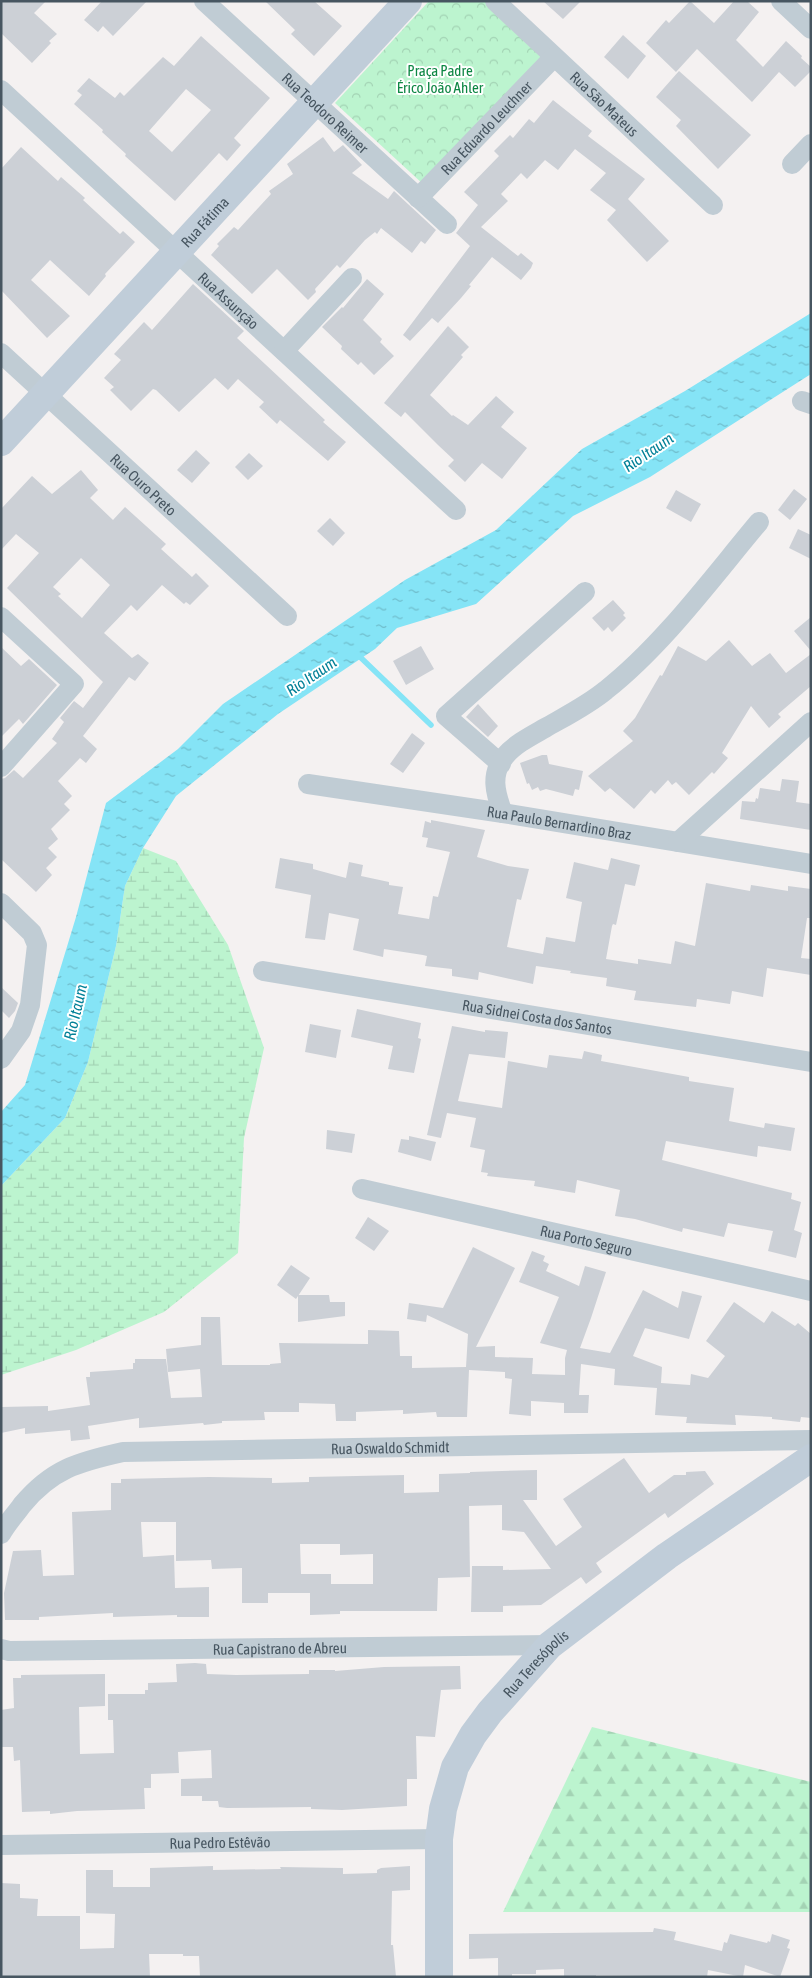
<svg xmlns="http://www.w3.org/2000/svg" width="812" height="1978" font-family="'Asap Condensed',sans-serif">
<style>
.forest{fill:url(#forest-firs)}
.wetland{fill:url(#wetland-marsh)}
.park{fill:url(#park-crowns)}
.water{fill:url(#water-ripples)}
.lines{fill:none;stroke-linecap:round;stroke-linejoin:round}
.stream{stroke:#85e4f6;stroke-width:5.5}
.building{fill:#ccd0d6;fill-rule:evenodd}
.street{stroke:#c0ccd4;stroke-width:20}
.secondary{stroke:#c0cdd9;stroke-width:28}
.labels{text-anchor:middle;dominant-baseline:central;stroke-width:4;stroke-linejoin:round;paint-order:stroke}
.park-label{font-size:15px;fill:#0d8643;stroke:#fff}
.street-label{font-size:15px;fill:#475661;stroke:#fff}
.water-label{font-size:16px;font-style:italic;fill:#038198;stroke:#fff}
</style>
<defs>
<pattern id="forest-firs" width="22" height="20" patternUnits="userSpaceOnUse" patternTransform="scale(1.25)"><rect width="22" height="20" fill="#bcf4cf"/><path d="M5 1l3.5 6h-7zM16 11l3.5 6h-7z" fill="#a3d3b4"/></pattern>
<pattern id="wetland-marsh" width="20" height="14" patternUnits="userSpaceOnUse" patternTransform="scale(1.25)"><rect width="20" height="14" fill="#bcf4cf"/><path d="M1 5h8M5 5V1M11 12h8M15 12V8" fill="none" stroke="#a3d3b4"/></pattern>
<pattern id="park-crowns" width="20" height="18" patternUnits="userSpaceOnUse" patternTransform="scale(1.25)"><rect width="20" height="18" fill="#bcf4cf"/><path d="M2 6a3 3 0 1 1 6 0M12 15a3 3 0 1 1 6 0" fill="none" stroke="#a3d3b4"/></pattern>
<pattern id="water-ripples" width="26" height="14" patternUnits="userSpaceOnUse" patternTransform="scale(1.25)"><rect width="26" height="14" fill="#85e4f6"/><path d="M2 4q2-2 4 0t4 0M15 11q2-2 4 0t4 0" fill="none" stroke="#6fbccb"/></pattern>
</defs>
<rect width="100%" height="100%" fill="#f4f1f1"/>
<!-- forest -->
<polygon class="forest" points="592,1727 811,1782 811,1912 503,1912"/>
<!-- wetland -->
<polygon class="wetland" points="143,848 176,861 228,945 264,1048 244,1138 238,1253 164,1312 76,1350 1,1375 1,1186 65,1118 88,1062 116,946 125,886"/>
<!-- park -->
<polygon class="park" points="429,1 488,1 545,54 424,185 335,103"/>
<!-- water -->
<polygon class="water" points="811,313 811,374 650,477 573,516 476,604 397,628 375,649 278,714 176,796 143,848 125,886 116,946 88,1062 65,1118 1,1186 1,1112 25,1085 76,917 106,803 178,749 223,704 405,580 496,530 582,449 685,391"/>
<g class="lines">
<!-- stream -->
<polyline class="stream" points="357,654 431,725"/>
</g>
<!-- building -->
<g class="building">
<polygon points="1,1 46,1 34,13 57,34 49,41 51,43 32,63 1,33"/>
<polygon points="102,1 147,1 113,36 103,26 98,32 84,20"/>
<polygon points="265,1 314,1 342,26 314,56 291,34 295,30"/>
<polygon points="543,1 581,1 563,19"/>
<polygon points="690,1 714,23 734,1 747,1 759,12 736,40 763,67 786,41 802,56 801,58 811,67 811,71 795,87 779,72 752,102 697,49 676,72 646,43 666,20 669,23"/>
<polygon points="623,35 646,56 628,79 604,57"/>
<path d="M201 36 270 98 234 138 241 145 227 161 219 153 175 201 125 156 126 154 102 132 103 130 74 104 82 95 77 91 89 78 115 98 120 92 124 96 163 57 174 66ZM186 89 211 110 172 152 149 131Z"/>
<polygon points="679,71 751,135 718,169 676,126 681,120 656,97"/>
<polygon points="553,100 592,131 588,136 645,179 628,199 669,241 647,262 607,220 616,210 590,190 606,173 575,149 558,170 545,160 527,179 521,173 501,194 508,201 481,227 518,256 521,253 533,263 531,268 521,280 492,257 469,285 471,286 461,298 438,323 432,318 410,341 403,335 470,246 456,233 478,205 464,192 499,156 494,151 510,135 513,138 529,119 534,123"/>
<polygon points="323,137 334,152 343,145 362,165 352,173 388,199 394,191 436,230 425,244 421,241 412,253 381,228 377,234 375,232 365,240 340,268 337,265 315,289 316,292 308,300 277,269 252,294 211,255 219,246 217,244 234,227 238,230 271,194 269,191 293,174 287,164"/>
<polygon points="21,147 58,181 61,177 85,198 83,200 120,234 123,231 135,242 105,274 106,276 89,296 50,260 31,280 70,316 47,338 1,290 1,169"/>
<polygon points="367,279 384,294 363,320 382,339 380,342 394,356 374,375 361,362 358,365 341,349 342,346 322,327 342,307 343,308"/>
<polygon points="193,284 244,331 237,338 325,420 323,422 346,442 328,461 280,420 277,424 259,407 264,402 238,379 228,390 215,378 179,412 156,390 153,389 131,411 110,390 114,387 104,378 121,360 114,354 144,322 152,330"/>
<polygon points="448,326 469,347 461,355 463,357 430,395 452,416 453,415 468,425 496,396 514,412 501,427 527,448 502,479 482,463 465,482 448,466 454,460 438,445 405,412 401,417 384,403"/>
<polygon points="196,450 210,463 192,483 177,470"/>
<polygon points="249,453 263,466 248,480 235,467"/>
<path d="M81 470 98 490 90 498 113 520 125 507 166 544 161 549 192 577 196 573 209 586 190 605 186 602 184 604 162 585 137 611 131 605 104 633 132 658 138 654 149 663 135 681 129 677 83 736 97 749 86 763 80 758 58 781 72 796 64 804 70 810 51 829 58 839 48 848 57 857 46 868 52 875 36 892 1 859V779L5 778 14 770 23 778 57 743 52 739 64 722 60 718 74 701 83 708 103 682 7 588 39 553 16 534 1 550V509L32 476 52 494ZM81 558 110 585 82 618 58 596 61 594 53 587Z"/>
<polygon points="794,489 807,499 790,520 778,510"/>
<polygon points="676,490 701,504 691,522 666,508"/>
<polygon points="330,518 345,533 333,546 317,531"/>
<polygon points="798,529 811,535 811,559 789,548"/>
<polygon points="613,600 625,613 623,615 626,618 612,632 608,627 604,631 592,618"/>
<polygon points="811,617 811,651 794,631"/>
<polygon points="729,640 752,666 770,653 786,673 811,654 811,686 778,714 781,717 769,728 751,706 722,753 728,758 714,774 712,772 689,795 676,782 672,785 668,780 655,794 651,790 634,809 610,788 605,792 588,776 633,741 623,731 635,718 660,675 662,676 678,646 706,661"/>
<polygon points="421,646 434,669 406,685 393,661"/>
<polygon points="1,647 21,666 29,659 57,685 23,724 19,719 1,737"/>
<polygon points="478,704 498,726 488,737 466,717"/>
<polygon points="412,733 425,743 403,773 390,764"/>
<polygon points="542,755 547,755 549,764 583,771 579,790 575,789 573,796 546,789 540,791 538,787 532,790 529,783 527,784 520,763"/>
<polygon points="782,779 799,781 796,802 811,804 811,830 740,819 742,801 755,802 756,798 758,799 760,788 780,791"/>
<polygon points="431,820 485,830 477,857 508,866 529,869 521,900 517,899 507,947 543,954 546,937 575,942 582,902 566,898 574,862 608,870 611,858 640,865 635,886 625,884 616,925 613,924 612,926 606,959 638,964 638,959 671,964 675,941 695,946 706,883 750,891 751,885 788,891 788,886 811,889 811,918 807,918 801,958 811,959 811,975 767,968 763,997 732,991 730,1004 697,999 696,1007 634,1000 636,991 606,986 607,978 570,973 571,971 536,966 533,984 479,972 478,980 452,976 452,969 425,966 427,956 423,955 384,949 383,957 353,950 359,919 329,913 325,940 305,938 311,895 275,888 280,858 313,864 313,869 346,878 349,862 363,865 361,876 389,882 389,885 403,887 398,914 429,919 433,896 438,897 450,852 426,847 428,838 422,837 425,821 431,823"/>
<polygon points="1,987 18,1003 15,1011 9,1018 1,1010"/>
<polygon points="357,1009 421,1023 418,1038 421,1039 414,1073 388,1069 393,1046 351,1037"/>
<polygon points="310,1024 341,1030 336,1058 305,1052"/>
<polygon points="452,1026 485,1032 485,1030 508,1032 505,1058 469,1054 458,1101 502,1108 508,1061 547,1068 549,1055 582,1059 584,1051 602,1055 601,1061 689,1077 689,1081 734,1088 729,1121 764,1128 765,1123 795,1128 791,1151 758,1146 757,1157 666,1141 662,1160 792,1193 791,1199 801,1202 794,1230 802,1233 796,1258 768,1251 773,1231 728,1223 724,1237 683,1228 682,1232 635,1219 615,1216 620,1190 577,1180 575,1193 534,1186 535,1181 487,1176 488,1173 481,1172 485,1150 470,1147 476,1118 447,1113 441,1138 427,1135"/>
<polygon points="327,1130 355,1134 352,1153 326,1149"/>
<polygon points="409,1136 436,1142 431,1161 398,1152 401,1139 409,1140"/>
<polygon points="368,1217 389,1231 374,1251 355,1238"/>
<polygon points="473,1247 515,1268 476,1347 495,1346 495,1357 533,1358 532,1374 565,1375 565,1358 567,1350 540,1343 559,1297 519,1282 532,1251 545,1256 543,1261 549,1264 546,1271 579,1286 585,1266 606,1272 591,1318 580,1348 610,1353 643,1290 678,1308 682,1291 702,1296 689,1339 645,1328 633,1356 662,1367 661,1383 690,1385 691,1374 708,1378 725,1356 706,1341 734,1302 764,1323 772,1311 795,1326 798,1323 811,1334 811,1418 801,1417 800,1422 772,1419 772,1417 735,1415 736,1425 686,1423 687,1417 655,1415 657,1388 614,1385 615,1369 581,1364 579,1395 589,1395 588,1413 564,1413 564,1403 531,1401 531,1416 509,1414 512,1379 505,1378 505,1372 469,1370 467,1417 437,1417 436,1412 403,1414 403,1410 356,1412 356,1421 336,1421 335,1404 299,1403 299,1412 264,1412 265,1420 222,1421 222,1423 204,1425 203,1423 139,1428 139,1418 88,1426 90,1439 71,1441 70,1430 25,1434 25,1428 1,1433 1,1407 48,1406 48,1411 90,1405 86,1377 90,1377 90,1372 133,1369 133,1363 135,1363 135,1359 166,1359 171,1398 202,1397 200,1369 168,1372 166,1349 201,1345 201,1317 220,1317 222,1365 270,1365 270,1364 281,1363 279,1343 368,1344 368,1330 399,1331 400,1356 412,1356 412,1368 466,1367 468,1334 427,1315 426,1322 407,1319 409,1303 443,1308"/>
<polygon points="291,1265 310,1278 296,1299 277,1285"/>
<polygon points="298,1295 329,1295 330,1302 345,1302 345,1316 298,1322"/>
<path d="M624 1458 649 1493 674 1475H686V1472L705 1471 714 1484 668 1518 665 1513 596 1563 602 1572 586 1584 581 1577 541 1605 503 1606V1612H471L472 1566H503V1570L551 1569 524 1532 502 1530V1505L469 1506 470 1577 438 1578 437 1611H340V1614L310 1615V1593H268V1603H242V1568L212 1569 211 1560 176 1561V1522H141L143 1557 174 1555 175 1588 209 1587V1617H177V1615L113 1617V1613L39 1617V1620H5L4 1593 13 1551 41 1550 43 1576 74 1575 72 1512 111 1510V1483H121V1479L209 1477 272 1478V1483L309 1482V1477L404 1475V1493L439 1492V1474L470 1473V1472L537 1470V1500H523L556 1546 582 1527 563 1499ZM300 1544H340V1555L373 1554V1584H331V1574H301Z"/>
<polygon points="195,1663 206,1664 207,1674 236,1675 309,1674 309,1670 335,1670 335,1671 384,1667 460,1666 461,1689 441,1690 435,1737 416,1736 417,1779 407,1779 407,1806 342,1810 311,1809 311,1807 227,1808 219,1807 218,1801 202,1801 202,1796 181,1796 181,1779 212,1778 211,1750 178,1752 179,1773 151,1774 151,1788 144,1788 145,1809 77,1811 50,1814 50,1811 22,1812 20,1760 14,1761 13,1747 2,1747 1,1710 14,1708 13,1678 21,1678 21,1675 105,1674 105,1706 79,1707 80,1754 114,1753 113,1720 108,1720 108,1694 145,1694 145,1690 148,1690 148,1683 177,1682 176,1664"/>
<polygon points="213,1866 213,1870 281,1869 280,1867 343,1868 343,1874 377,1873 377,1870 381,1868 410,1866 410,1890 392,1891 391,1945 393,1945 396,1977 200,1977 199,1956 183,1956 183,1954 149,1954 150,1977 1,1977 1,1883 20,1884 20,1898 38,1899 37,1916 80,1916 80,1949 114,1948 115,1914 86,1913 86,1870 113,1870 113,1887 150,1887 150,1868"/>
<polygon points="654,1928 676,1932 674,1940 722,1951 724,1942 727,1943 730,1934 767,1943 768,1941 770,1942 772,1934 790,1940 787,1948 790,1949 780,1977 745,1965 743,1977 708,1970 707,1977 596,1975 596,1977 564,1977 564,1969 536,1970 536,1974 512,1974 512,1977 498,1977 498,1958 469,1959 469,1934 653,1932"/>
</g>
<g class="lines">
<!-- street -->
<g class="street">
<path id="s1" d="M204 1 447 224"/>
<path id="s2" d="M495 1 713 205"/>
<polyline points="781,1 811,29"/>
<path id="s3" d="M1 90 456 510"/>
<polyline points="792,164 811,144"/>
<path id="s4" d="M418 198 554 57"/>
<polyline points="284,351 352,278"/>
<path id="s5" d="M1 353 287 616"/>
<polyline points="802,401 811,404"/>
<polyline points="1,617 74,684 1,767"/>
<polyline points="501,764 446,716 585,592"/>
<path id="s6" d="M308 784 503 813 811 864"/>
<path d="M503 813C495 793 490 774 505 756 515 744 531 736 545 728 566 716 588 705 606 690 663 645 712 578 759 522"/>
<polyline points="678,842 811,722"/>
<polyline points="1,903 32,933 37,945 30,1005 21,1031 1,1059"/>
<path id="s7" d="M263 971 811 1062"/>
<path id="s8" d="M362 1189 811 1291"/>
<path id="s9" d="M1 1534C7 1523 15 1515 22 1505 52 1469 78 1462 123 1452L811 1440"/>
<path id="s10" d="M1 1649 9 1651 550 1645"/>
<path id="s11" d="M1 1845 439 1839"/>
</g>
<!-- secondary -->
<g class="secondary">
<path id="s12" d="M1 442 408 1"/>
<path id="s13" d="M439 1977V1839L443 1809 455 1767 473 1735 490 1712 550 1645 667 1556 811 1458"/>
</g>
</g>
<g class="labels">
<!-- park labels -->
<g class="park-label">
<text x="440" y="70">Praça Padre<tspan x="440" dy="17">Érico João Ahler</tspan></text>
</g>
<!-- street labels -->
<g class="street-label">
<text stroke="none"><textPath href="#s2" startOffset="150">Rua São Mateus</textPath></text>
<text stroke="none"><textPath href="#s1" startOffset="165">Rua Teodoro Reimer</textPath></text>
<text stroke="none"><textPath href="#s4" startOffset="98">Rua Eduardo Leuchner</textPath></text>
<text stroke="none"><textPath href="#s12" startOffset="300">Rua Fátima</textPath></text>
<text stroke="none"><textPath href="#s3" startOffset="310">Rua Assunção</textPath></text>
<text stroke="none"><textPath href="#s5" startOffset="194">Rua Ouro Preto</textPath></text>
<text stroke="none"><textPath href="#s6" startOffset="254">Rua Paulo Bernardino Braz</textPath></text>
<text stroke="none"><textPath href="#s7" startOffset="278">Rua Sidnei Costa dos Santos</textPath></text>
<text stroke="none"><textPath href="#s8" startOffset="230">Rua Porto Seguro</textPath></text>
<text stroke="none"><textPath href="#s9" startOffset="420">Rua Oswaldo Schmidt</textPath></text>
<text stroke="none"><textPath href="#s10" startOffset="279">Rua Capistrano de Abreu</textPath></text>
<text stroke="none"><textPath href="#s13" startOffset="344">Rua Teresópolis</textPath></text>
<text stroke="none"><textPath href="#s11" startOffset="219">Rua Pedro Estêvão</textPath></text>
</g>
<!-- water labels -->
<g class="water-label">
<text transform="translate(648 452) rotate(-34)">Rio Itaum</text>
<text transform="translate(311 676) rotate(-34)">Rio Itaum</text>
<text transform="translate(75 1012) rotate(-77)">Rio Itaum</text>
</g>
</g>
<!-- border -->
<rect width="812" height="1978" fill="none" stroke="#475661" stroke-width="5"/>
</svg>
